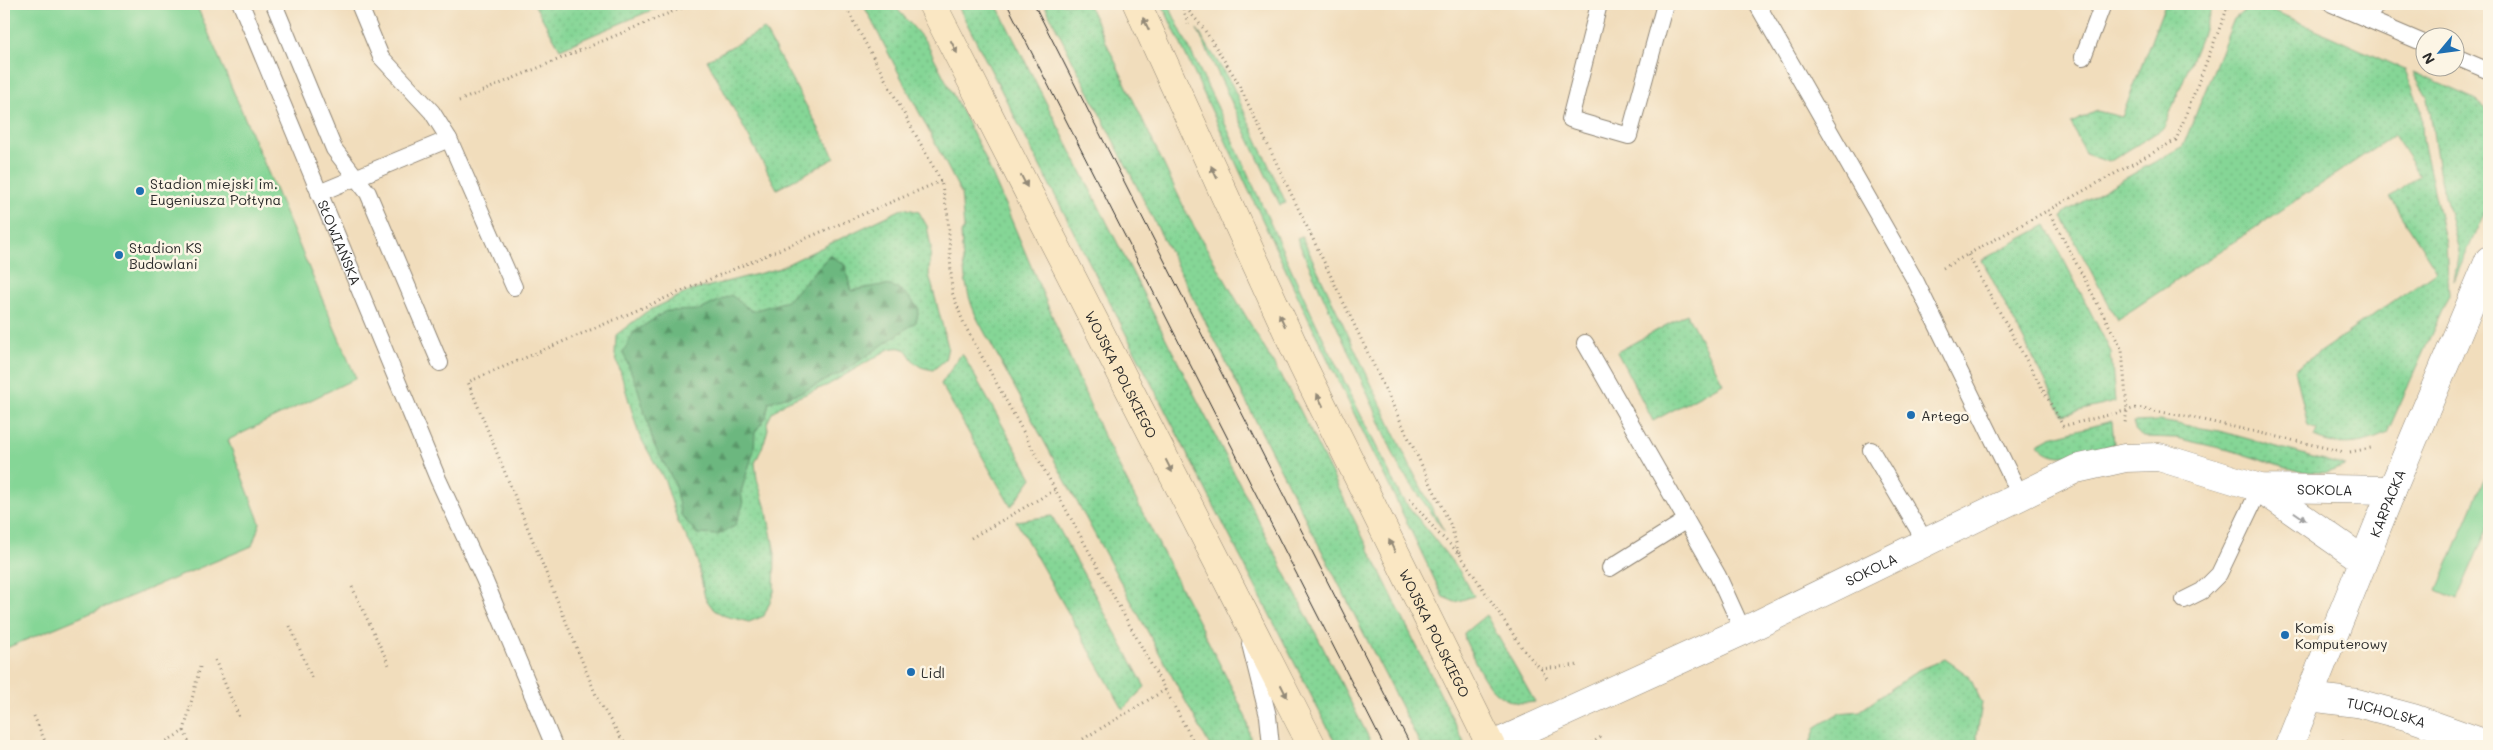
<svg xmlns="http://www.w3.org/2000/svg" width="2493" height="750" font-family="Mali,sans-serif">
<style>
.grass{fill:url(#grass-dots);stroke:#588060}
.forest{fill:url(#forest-firs);stroke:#4c7155}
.garden{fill:#85d696;stroke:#588060}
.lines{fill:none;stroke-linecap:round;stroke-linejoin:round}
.lane-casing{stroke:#8e8474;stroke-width:18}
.street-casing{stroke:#8e8474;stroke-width:29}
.secondary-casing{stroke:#8e8474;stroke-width:29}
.path{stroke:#8e8474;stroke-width:3;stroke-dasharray:1 4;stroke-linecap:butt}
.lane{stroke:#fff;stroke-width:16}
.street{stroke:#fff;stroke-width:28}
.secondary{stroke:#fae7c3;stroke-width:28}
.tram{stroke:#2b2b2b;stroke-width:1}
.oneway{fill:#928977}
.oneway2{fill:#a0a0a0}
.poi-dot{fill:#1f6fb2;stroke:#fcf5e5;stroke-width:2}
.labels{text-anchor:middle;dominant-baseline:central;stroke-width:5;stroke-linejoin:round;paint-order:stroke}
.poi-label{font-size:14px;fill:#2b2b2b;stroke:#fcf5e5;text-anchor:start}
.street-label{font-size:14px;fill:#2b2b2b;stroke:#fcf5e5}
</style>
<defs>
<pattern id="grass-dots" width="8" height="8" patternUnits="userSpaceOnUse" patternTransform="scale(1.25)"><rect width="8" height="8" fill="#85d696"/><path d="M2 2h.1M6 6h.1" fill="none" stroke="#73b881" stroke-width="1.8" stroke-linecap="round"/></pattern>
<pattern id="forest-firs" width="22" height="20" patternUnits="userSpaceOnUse" patternTransform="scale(1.25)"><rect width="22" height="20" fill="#6cb77f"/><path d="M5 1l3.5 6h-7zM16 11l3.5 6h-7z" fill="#599568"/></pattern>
</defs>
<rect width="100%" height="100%" fill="#fcf5e5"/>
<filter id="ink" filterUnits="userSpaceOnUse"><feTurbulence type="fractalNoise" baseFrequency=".02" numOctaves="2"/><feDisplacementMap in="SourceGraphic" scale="10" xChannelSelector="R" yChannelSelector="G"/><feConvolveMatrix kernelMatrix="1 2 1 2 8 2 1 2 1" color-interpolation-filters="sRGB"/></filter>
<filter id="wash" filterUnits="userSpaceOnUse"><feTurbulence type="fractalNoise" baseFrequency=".0096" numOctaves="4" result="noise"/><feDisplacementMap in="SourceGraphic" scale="20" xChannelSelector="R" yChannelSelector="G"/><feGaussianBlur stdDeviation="1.12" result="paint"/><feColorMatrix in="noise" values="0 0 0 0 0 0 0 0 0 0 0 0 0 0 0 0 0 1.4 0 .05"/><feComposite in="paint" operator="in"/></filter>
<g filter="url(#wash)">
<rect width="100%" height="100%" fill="#f1ddbc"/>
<!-- grass -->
<g class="grass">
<polygon points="534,4 666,4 560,49"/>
<path d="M863 4H893L926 42 983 153 1101 431 1235 694 1246 718 1252 746H1210L979 322C964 293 963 265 961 233L964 229 961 193Z"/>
<polygon points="957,4 996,4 1373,746 1337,746"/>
<polygon points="1044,4 1088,4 1188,216 1299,408 1466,746 1421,746"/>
<polygon points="1162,4 1168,4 1217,106 1314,319 1401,497 1458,569 1474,596 1455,602 1443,597 1315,333"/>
<polygon points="2165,4 2214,4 2164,128 2109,162 2085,154 2071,123 2097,111 2122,117"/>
<path d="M2259 4 2405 70 2421 109 2423 141 2446 244 2449 295 2387 433C2364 445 2337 448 2314 437L2317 430 2308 426 2295 369 2437 271 2390 197 2420 175 2394 135 2117 320 2062 217 2065 212 2183 146 2234 19 2245 10Z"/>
<polygon points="764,29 835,158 777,189 707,60"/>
<polygon points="1197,29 1232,85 1286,203 1280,205"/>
<polygon points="2413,72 2472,98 2489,112 2489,202 2454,281 2459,251 2439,172 2428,98"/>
<path d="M904 208 919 212 927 226 931 248 929 274 948 347 945 360 933 370C929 369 921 368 918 365 905 355 911 344 889 349L828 385 786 402 772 413 767 423 768 429 764 443 755 463 757 479 767 512 775 553 774 592 764 616 749 622 725 616 714 610 705 598 696 554 678 522 665 481 639 435 615 354 616 335 646 312 690 291 777 269Z"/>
<polygon points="2046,225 2111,352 2115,402 2063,415 1982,260"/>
<polygon points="1302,237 1410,466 1444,531 1399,467 1374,408 1297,239"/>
<polygon points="1687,314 1723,383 1653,421 1617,352"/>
<polygon points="962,353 1032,478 1011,507 941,384"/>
<path d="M2112 421 2114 444C2092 450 2055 468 2038 444L2051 437Z"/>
<polygon points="2159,421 2220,431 2345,466 2326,473 2295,471 2233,451 2176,438 2143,437 2136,432 2133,422"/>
<polygon points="1052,516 1145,687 1123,709 1016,521"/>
<path d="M1486 615 1535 702C1491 709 1481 673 1465 640L1464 633Z"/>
<polygon points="1945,659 1969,676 1982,703 1977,736 1978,746 1809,746 1816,727 1839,713 1860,711 1918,670"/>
</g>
<!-- forest -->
<path class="forest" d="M830 255 845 265 851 291C886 284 895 278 919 309L916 322 846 370 802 392 769 402 766 417 755 432 754 450 741 492 743 505 735 526 718 535 697 534 681 515 674 482 654 445 638 389 623 352 634 332 666 311 700 310 731 295 752 311 787 301Z"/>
<!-- garden -->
<g class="garden">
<polygon points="4,4 196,4 356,378 228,440 260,523 252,546 4,649"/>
<polygon points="2489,467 2489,525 2457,599 2437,590"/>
</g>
</g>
<g filter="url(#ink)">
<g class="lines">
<!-- lane casing -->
<g class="lane-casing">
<g id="lane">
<path id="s1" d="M241 4 438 479 484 579 554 746"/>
<polyline points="274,4 334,149 368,193 440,363"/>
<polyline points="359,4 381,57 432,112 449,139"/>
<polyline points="1599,4 1570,119 1629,136 1665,4"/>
<polyline points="1757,4 1916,282 2020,495"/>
<polyline points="2332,4 2426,44"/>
<polyline points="2367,19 2377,4"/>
<polyline points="2083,57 2103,4"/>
<polyline points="2456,57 2489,71"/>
<polyline points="319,193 449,139 514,287"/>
<polyline points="1585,343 1718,576 1743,631"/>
<polyline points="1871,450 1925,541"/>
<polyline points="1610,568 1685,521"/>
<polyline points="2184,600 2202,591 2219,574 2260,488"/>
<polyline points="1250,644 1268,716 1271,746"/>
</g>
</g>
<!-- street casing -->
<g class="street-casing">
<g id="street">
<polyline points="2260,488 2363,560"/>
<path id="s2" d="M2309 697 2357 703 2413 718 2489 745"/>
<path id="s3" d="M1491 746 1754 626 2076 469 2125 458 2159 457 2260 488 2392 490"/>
<path id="s4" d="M2289 746 2392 490 2489 260"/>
</g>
</g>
<!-- secondary casing -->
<g class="secondary-casing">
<g id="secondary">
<path id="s5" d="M932 4 1312 746"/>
<path id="s6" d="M1137 4 1302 364 1491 746"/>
</g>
</g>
<!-- path -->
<g class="path">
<polyline points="844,4 941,181 948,216 952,292 964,324 1196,746"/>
<polyline points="1182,4 1189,27"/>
<polyline points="1183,4 1204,29 1236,79 1451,526 1459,553"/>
<polyline points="459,101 691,4"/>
<polyline points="2048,210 2122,350 2127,410 2125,423"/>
<polyline points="1968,255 2063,426 2137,408 2190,417 2344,452"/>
<polyline points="1943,268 2176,140 2229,4"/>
<polyline points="2350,452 2371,448"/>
<polyline points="1410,499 1438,533 1459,553 1525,652 1541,669 1548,680"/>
<polyline points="971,538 1055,490"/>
<polyline points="352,587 390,667"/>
<polyline points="290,626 312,678"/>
<polyline points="215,660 239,717"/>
<polyline points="1541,669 1578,665"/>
<polyline points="34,716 47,746"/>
<polyline points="184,731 191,746"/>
<polyline points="1083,739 1165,690"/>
<polyline points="158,746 184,731 200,667"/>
<polyline points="626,746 598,700 468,382 941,181"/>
<polyline points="1587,746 1603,736"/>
<polyline points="2341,746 2344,737"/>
</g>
<!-- lane -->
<use href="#lane" class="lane"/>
<!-- street -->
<use href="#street" class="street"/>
<!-- secondary -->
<use href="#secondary" class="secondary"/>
<!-- tram -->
<g class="tram">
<polyline points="1007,4 1384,746"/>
<polyline points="1034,4 1411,746"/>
</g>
</g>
<!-- one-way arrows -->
<defs><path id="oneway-solid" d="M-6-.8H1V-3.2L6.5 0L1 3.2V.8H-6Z" transform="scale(1.25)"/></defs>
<g class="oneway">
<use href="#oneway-solid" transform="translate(1146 24) rotate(-115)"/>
<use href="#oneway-solid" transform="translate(954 47) rotate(63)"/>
<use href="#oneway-solid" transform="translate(1214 172) rotate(-115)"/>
<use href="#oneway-solid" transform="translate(1024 181) rotate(63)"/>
<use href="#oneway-solid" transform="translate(1282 320) rotate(-115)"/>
<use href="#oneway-solid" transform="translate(1320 400) rotate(-116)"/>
<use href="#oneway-solid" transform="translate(1169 466) rotate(63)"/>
<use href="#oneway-solid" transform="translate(1392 546) rotate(-116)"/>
<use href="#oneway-solid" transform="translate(1284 691) rotate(63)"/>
</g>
<use class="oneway2" href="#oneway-solid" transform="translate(2300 516) rotate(35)"/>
</g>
<!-- markers -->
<g class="poi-dot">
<circle cx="140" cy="191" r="5"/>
<circle cx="119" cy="255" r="5"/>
<circle cx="1911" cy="415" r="5"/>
<circle cx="2285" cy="635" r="5"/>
<circle cx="911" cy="672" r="5"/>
</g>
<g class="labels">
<!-- poi labels -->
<g class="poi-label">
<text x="150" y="183">Stadion miejski im.<tspan x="150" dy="16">Eugeniusza Połtyna</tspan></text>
<text x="129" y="247">Stadion KS<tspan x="129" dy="16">Budowlani</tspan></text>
<text x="1921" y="415">Artego</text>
<text x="2295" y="627">Komis<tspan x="2295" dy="16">Komputerowy</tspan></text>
<text x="921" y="672">Lidl</text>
</g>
<!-- street labels -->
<g class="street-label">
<text stroke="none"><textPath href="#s1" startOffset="258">SŁOWIAŃSKA</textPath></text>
<text stroke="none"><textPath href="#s5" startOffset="416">WOJSKA POLSKIEGO</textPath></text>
<text stroke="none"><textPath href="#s3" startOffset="902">SOKOLA</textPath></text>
<text stroke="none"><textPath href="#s4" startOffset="262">KARPACKA</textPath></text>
<text stroke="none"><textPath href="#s3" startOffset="419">SOKOLA</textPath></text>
<text stroke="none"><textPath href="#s6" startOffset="696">WOJSKA POLSKIEGO</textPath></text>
<text stroke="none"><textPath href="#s2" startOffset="79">TUCHOLSKA</textPath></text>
</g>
</g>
<!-- margin -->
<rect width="2493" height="750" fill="none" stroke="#fcf5e5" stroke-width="20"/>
<!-- north arrow -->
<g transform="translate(2440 52) rotate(241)"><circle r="24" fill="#fcf5e5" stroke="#a8a49b"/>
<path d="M0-4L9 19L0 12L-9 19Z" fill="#1f6fb2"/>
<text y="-8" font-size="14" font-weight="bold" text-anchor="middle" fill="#2b2b2b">N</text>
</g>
</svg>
